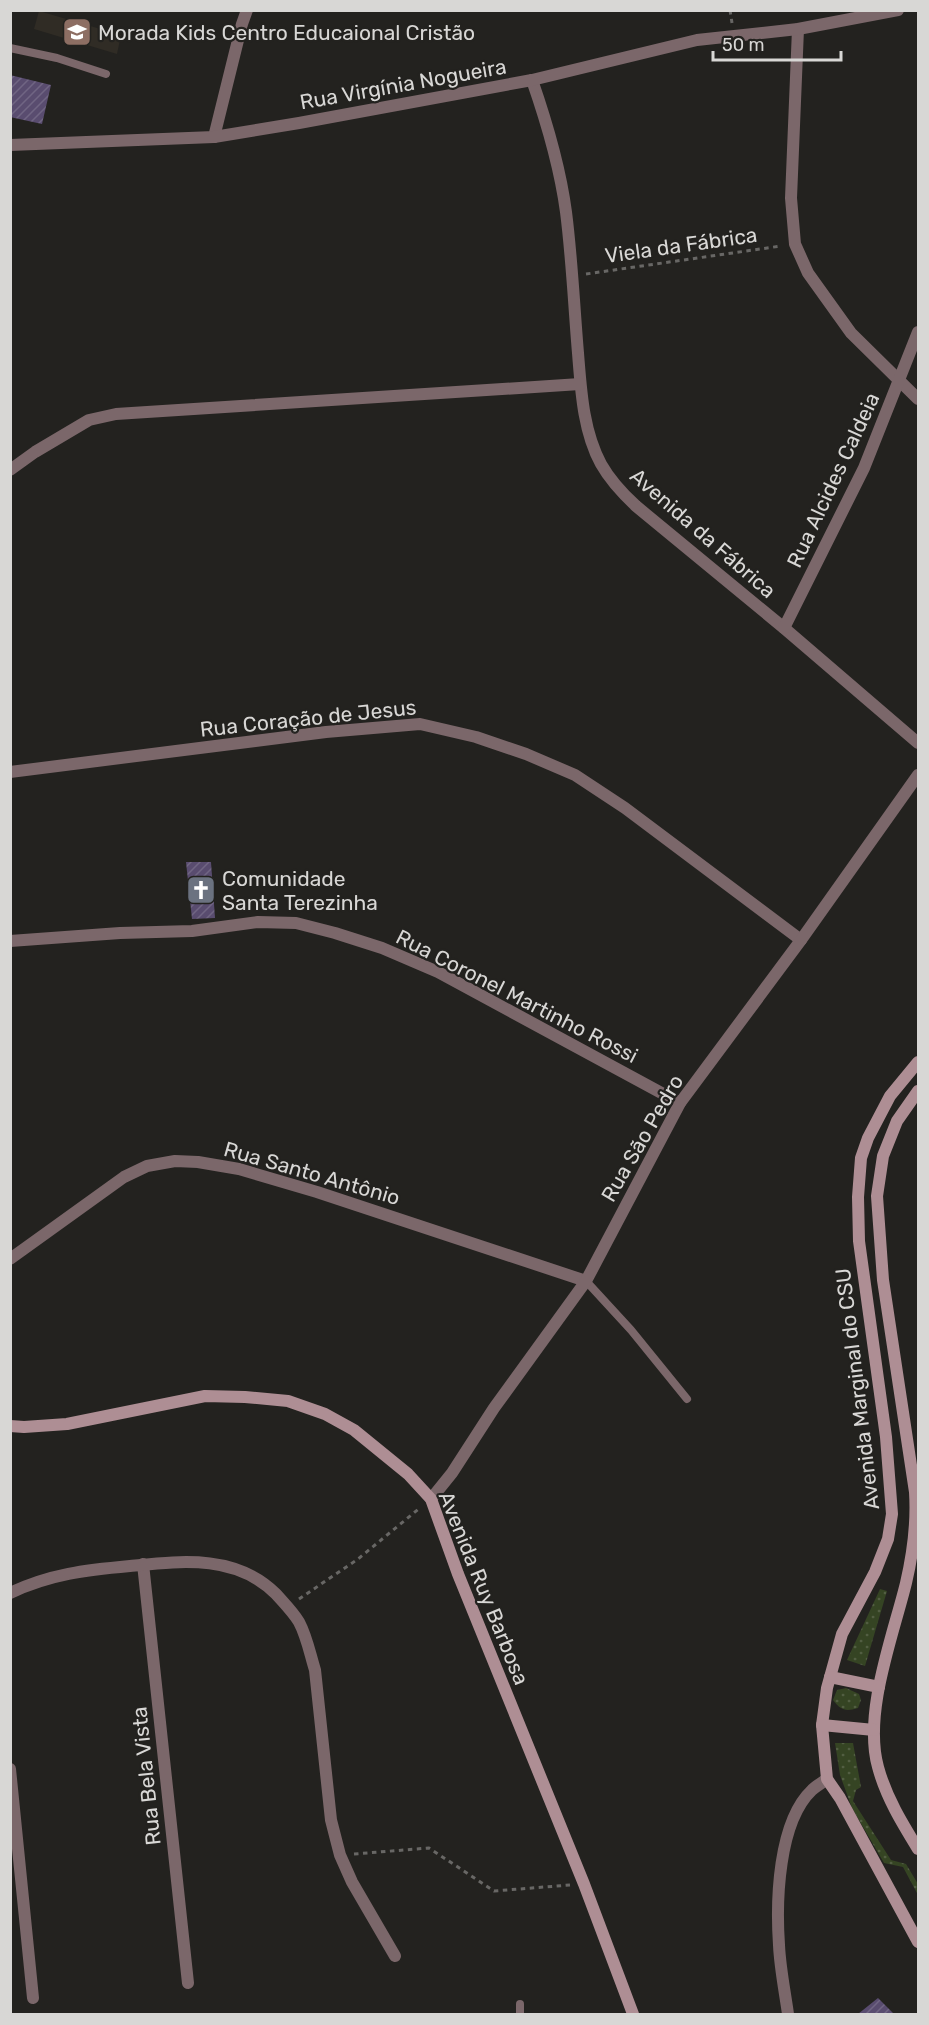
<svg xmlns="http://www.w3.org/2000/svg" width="929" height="2025" font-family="Rubik,sans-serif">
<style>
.built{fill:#302c25}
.grass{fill:url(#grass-dots)}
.building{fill:url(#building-hatch)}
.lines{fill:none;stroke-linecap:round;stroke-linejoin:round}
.path{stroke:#686765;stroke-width:3;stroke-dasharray:4.5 4.5;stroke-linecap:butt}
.lane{stroke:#7b676a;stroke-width:8}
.street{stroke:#7b676a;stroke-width:12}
.secondary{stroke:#ae8e94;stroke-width:12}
.labels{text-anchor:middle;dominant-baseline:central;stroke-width:4.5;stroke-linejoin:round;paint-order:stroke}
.poi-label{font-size:21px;fill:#d8d7d5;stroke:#23221f;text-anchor:start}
.street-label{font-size:21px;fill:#d8d7d5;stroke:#23221f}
</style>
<defs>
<pattern id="grass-dots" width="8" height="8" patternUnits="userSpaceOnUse" patternTransform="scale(1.5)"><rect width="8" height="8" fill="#354423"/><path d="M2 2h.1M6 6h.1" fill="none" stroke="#525e42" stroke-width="1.8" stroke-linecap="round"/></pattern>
<pattern id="building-hatch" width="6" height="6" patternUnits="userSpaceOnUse" patternTransform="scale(1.5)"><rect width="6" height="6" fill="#594c6f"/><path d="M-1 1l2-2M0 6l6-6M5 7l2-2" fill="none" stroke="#706583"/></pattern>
</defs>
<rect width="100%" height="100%" fill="#23221f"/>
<!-- built -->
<polygon class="built" points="39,11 121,35 117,54 34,29"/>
<!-- grass -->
<g class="grass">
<polygon points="880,1589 887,1591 865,1666 847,1660"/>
<path d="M846 1688 859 1694 861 1700 858 1708C845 1712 841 1710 833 1700L837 1690Z"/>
<polygon points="835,1743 853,1743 861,1787 856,1790 853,1801 891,1860 906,1864 918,1884 918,1895 903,1867 884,1863 852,1808 840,1775"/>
</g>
<!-- building -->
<g class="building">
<polygon points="10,75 51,85 42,124 10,117"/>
<polygon points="186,862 211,862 215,918 192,919"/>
<polygon points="878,1998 894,2014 858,2014"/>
</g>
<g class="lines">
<!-- path -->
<g class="path">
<polyline points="730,10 732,23"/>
<polyline points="586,274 781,246"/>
<polyline points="299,1599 358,1559 421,1507"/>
<polyline points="354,1854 429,1848 494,1891 570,1885"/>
</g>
<!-- lane -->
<g class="lane">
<polyline points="10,48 57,58 106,74"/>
<polyline points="586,1281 631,1330 687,1399"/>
<polyline points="520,2004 520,2014"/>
</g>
<!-- street -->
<g class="street">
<polyline points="798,29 791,198 795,244 808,273 851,333 918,399"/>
<path d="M532 80C547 123 560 167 566 212 572 259 574 306 578 353 581 390 583 431 601 464 610 480 622 493 636 506L784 628 918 743"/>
<polyline points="214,137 242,24 247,10"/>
<polyline points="10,145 214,137 299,123 532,80 697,40 798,29 898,10"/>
<polyline points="10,470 35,452 89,420 116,414 580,384"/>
<polyline points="784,628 864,468 918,332"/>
<polyline points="10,772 326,732 420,724 476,737 526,754 575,775 625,808 801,940"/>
<polyline points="10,941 120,933 192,931 258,922 296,923 335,933 382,948 438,972 680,1103"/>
<polyline points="10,1259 124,1177 147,1166 175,1161 198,1162 239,1169 317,1192 586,1281"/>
<polyline points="431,1499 452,1473 494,1408 586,1281 680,1103 801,940 918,775"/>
<polyline points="143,1564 188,1983"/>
<path d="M10 1593C50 1574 86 1570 130 1566 181 1561 236 1554 276 1594 284 1603 293 1612 299 1622 307 1637 310 1654 315 1670L331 1820 340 1855 352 1882 395 1956"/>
<polyline points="10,1769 33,1998"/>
<path d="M788 2014C785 1992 780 1968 779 1945 776 1901 778 1822 812 1790 816 1786 822 1783 827 1779"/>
</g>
<!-- secondary -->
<g class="secondary">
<polyline points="918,1062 890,1096 868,1138 861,1158 858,1197 859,1241 886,1437 892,1514 888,1539 875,1572 842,1634 827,1688 822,1725 827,1779 840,1798 918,1942"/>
<path d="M918 1091 897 1121 883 1156 877 1196 883 1280 915 1492C917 1523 913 1553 906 1583 893 1636 863 1713 878 1767 886 1797 902 1823 918 1849"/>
<polyline points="10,1426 24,1427 67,1424 205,1396 245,1397 288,1401 325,1414 354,1430 408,1474 431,1499 458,1574 584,1884 633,2014"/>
<polyline points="830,1677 879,1687"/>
<polyline points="822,1725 874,1730"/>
</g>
</g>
<!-- icons -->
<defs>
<g id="school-square" transform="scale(1.5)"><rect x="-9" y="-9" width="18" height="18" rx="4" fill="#8d6e63" stroke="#23221f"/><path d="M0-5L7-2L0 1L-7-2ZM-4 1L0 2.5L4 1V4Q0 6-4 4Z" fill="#fff"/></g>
<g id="church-square" transform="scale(1.5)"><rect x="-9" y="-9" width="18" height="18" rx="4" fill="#6b7280" stroke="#23221f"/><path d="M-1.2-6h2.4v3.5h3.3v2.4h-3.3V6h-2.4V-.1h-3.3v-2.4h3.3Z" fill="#fff"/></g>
</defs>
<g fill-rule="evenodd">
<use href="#school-square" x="77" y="32"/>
<use href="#church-square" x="201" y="890"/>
</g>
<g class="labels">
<!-- poi labels -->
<g class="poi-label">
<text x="98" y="32">Morada Kids Centro Educaional Cristão</text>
<text x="222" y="878">Comunidade<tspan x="222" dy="24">Santa Terezinha</tspan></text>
</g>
<!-- street labels -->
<g class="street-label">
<text transform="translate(403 84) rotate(-10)">Rua Virgínia Nogueira</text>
<text transform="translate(681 245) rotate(-8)">Viela da Fábrica</text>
<text transform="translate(833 480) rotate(-65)">Rua Alcides Caldeia</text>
<text transform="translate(703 533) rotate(41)">Avenida da Fábrica</text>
<text transform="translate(308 718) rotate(-6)">Rua Coração de Jesus</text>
<text transform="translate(517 996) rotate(27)">Rua Coronel Martinho Rossi</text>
<text transform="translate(642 1138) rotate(-60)">Rua São Pedro</text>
<text transform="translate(312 1173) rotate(16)">Rua Santo Antônio</text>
<text transform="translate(857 1389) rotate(-97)">Avenida Marginal do CSU</text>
<text transform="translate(484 1588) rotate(68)">Avenida Ruy Barbosa</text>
<text transform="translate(146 1776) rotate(-96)">Rua Bela Vista</text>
</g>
</g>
<!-- border -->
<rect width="929" height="2025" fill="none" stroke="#d8d7d5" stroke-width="24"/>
<!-- scale -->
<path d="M713 51v9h128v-9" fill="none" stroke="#d8d7d5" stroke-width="3"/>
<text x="722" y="51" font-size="18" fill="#d8d7d5" stroke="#23221f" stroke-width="4.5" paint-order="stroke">50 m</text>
</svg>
